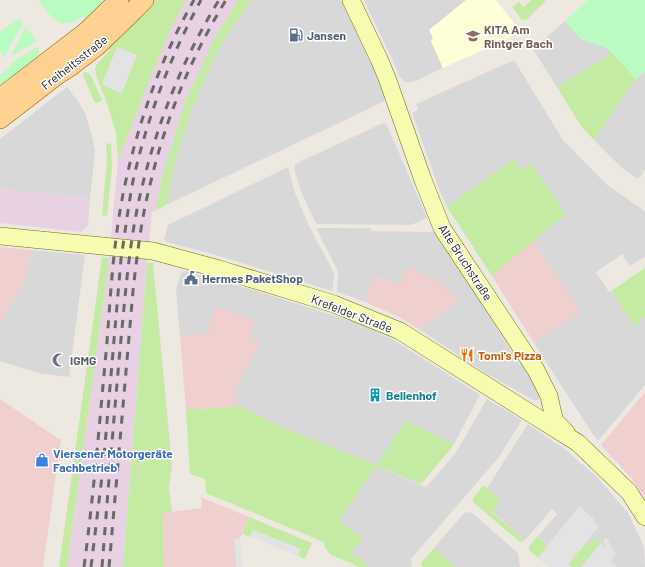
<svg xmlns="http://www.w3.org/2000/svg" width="645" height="567" font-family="Barlow,sans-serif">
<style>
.residential{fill:#d9d8d8}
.commercial{fill:#f0d0ce}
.industrial{fill:#e7d1e2}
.education{fill:#feffd7}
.grass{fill:#c5eaa3}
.park{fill:#b9fbc0}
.parking{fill:#e3e3e3}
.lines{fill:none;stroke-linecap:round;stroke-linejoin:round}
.secondary-casing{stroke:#657301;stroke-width:18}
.primary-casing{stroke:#926400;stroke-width:20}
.secondary{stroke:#f6fbb0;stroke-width:17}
.primary{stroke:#ffd293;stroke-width:19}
.rail{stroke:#696969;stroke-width:3;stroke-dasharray:8 8;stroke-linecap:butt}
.labels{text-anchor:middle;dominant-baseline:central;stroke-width:3;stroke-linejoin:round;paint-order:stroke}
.education-label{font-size:12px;font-weight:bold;fill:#785e54;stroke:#fff;text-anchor:start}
.service-label{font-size:12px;font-weight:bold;fill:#4e5e75;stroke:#fff;text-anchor:start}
.street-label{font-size:12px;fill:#1b1b1b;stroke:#fff}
.food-label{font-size:12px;font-weight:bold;fill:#c56008;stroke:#fff;text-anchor:start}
.worship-label{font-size:12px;font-weight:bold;fill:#5b616d;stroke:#fff;text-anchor:start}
.culture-label{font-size:12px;font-weight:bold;fill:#0d838f;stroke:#fff;text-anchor:start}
.shop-label{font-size:12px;font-weight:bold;fill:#366cbe;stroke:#fff;text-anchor:start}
</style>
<rect width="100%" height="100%" fill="#ede9e0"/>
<!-- residential -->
<g class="residential">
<polygon points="251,0 341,0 377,71 385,98 383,102 168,204 171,177 189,116 221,44"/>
<polygon points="364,0 466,0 430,30 433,38 431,41 443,68 413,82 405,82 400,77 394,63"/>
<polygon points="565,21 581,39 607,48 612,53 557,87 533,49"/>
<polygon points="514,60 563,140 607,185 645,211 645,257 630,266 622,254 596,272 609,292 611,291 635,325 645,316 645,385 598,441 592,433 534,343 580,312 538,247 535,240 566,214 532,165 522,171 514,159 447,207 439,189 412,113 418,110 416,104"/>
<polygon points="645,72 645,169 638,179 621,167 594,140 636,79"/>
<polygon points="67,87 79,103 85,113 92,136 95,152 90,198 0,189 0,139"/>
<polygon points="383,123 387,125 427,218 411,225 318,224 315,222 301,191 294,169 295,164"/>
<polygon points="288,167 295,193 310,228 334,273 334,277 332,291 216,255 166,242 164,239 168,225"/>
<polygon points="316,228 371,228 371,231 436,232 520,365 522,362 541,395 540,398 535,401 487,374 419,329 459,301 399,285 383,278 382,279 374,277 365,302 337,292 338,271"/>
<polygon points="31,250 85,255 69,377 38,373 0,361 0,323 28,276"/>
<polygon points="186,271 253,290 364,325 394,340 480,395 454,444 406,421 376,466 426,487 455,454 487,399 522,420 499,457 411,559 412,567 368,567 359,557 351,553 363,539 339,521 282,427 236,405 235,390 260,342 249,338 207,333 180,336 176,290 181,273"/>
<polygon points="528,424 567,451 598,478 628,513 644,547 645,567 616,567 610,562 613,551 607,539 606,548 601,543 598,539 584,545 599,526 593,521 594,519 579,507 548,545 538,536 557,514 552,509 525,540 491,511 500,501 487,488"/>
<polygon points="471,512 518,553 520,567 456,567 434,548 464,513"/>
</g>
<!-- commercial -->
<g class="commercial">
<polygon points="535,240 538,247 581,312 534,343 492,276"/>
<polygon points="0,247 31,250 28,276 0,323"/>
<polygon points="408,266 442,283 459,301 419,329 399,317 365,302 374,277 382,279 383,278 399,285"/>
<polygon points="216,307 255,320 249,338 261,342 235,390 236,406 186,410 180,336 207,333"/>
<polygon points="645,392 645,497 631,478 601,445"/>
<polygon points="0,399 59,439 61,439 43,567 0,567"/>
<polygon points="201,497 249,517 240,538 234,539 237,567 164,567 163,513 202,508"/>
</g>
<!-- industrial -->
<g class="industrial">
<polygon points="186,0 238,0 212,43 185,102 162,177 155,211 152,212 147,263 123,567 67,567 108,269 118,161 149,81 169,33"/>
<polygon points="0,189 90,198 88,226 81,232 0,223"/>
</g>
<!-- education -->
<polygon class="education" points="466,0 496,0 517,27 520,33 443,68 431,41 433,38 429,30"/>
<!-- grass -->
<g class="grass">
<polygon points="152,0 186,0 169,33 149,81 118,161 116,133 107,103 97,78 95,69 97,64 110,50 106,45"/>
<polygon points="238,0 251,0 221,44 189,116 171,177 168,204 155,211 162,177 185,102 212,43"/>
<polygon points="532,0 545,0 545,2 535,11 526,20 521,19 512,7 519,2 523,7"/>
<polygon points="612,53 636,79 594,140 581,126 557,87"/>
<polygon points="84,72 86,72 90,74 102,100 99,102 96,103 94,101 83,75"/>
<polygon points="111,143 112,167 107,216 102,215 107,161 106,144"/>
<polygon points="514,159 522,170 532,164 566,214 492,276 447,207"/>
<polygon points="102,257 109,258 108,269 67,567 59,567"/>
<polygon points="147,263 153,263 172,466 169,488 172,512 163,513 164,567 123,567"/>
<polygon points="645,268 645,316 635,326 611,291"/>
<polygon points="236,405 282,427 376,465 406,421 454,444 449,451 421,484 376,466 339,521 363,539 351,553 359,557 368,567 358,567 351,563 331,555 325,548 324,542 206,493 205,479 190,474 186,410 236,406"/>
<polygon points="484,485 501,501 491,512 525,540 520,542 473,502 473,498"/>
<polygon points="249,517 312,543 305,558 304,559 298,556 301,549 253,530 250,537 242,534"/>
<polygon points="538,536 548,545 538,558 529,550 529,546"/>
<polygon points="598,539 601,543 581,567 571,567 568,564 584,545"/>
<polygon points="434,548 456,567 422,567 421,563"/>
</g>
<!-- park -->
<g class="park">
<path d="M38 0H110L87 21 83 16C59 33 53 18 38 0Z"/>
<polygon points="588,0 645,0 645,72 636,79 607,48 581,39 565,21"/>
<polygon points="19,18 23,23 4,57 0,52 0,32"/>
<polygon points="26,27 37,41 13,55 12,53"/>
<polygon points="39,46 39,50 38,58 0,89 0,75 11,67 9,64"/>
</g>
<!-- parking -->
<g class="parking">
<polygon points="117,47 137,55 122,93 113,90 102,84"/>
<polygon points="579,506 594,519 593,521 599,526 568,564 571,567 549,567 538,558"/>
<polygon points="253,530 301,549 298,556 250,537"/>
<polygon points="240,538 243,567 237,567 234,539"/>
<polygon points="607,538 613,551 616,554 611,562 616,567 581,567 601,543 606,547 603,540"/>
</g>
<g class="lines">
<!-- secondary casing -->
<g class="secondary-casing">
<g id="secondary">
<polyline points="351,0 379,59 387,78 423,180 442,228 536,370 549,396 553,414 555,421 566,432"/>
<polyline points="0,236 153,251 219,269 334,304 400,331 530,413 578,443 629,492 645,517"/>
</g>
</g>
<!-- primary casing -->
<g class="primary-casing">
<g id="primary">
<polyline points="0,98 86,32 119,0"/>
<polyline points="0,119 57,75 71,66 97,46 128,16 144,0"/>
</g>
</g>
<!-- secondary -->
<use href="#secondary" class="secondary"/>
<!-- primary -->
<use href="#primary" class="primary"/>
<!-- rail -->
<g class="rail">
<path d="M84 567C94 492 100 417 107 342 111 288 114 233 126 180 140 117 162 56 194 0"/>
<path d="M91 567 103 468 121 259C125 233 128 207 133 181 147 118 170 57 201 0"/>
<path d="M102 567C108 491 114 415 121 339 126 287 130 234 143 183 159 118 184 57 219 0"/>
<path d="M109 567 133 291C137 256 141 220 150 185 165 120 191 57 226 0"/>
</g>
</g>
<!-- icons -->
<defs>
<g id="fuel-bare" transform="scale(1.08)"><path d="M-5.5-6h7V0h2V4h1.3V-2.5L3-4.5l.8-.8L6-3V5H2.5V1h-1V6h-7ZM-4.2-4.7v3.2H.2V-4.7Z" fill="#5c6f8a" stroke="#fff" stroke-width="2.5" paint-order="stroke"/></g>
<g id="school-bare" transform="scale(1.08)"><path d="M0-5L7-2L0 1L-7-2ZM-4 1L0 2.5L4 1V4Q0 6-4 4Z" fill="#8d6e63" stroke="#fff" stroke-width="2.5" paint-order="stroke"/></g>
<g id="civic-bare" transform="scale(1.08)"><path d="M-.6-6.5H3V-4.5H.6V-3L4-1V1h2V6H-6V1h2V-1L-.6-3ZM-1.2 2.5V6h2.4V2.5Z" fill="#5c6f8a" stroke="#fff" stroke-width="2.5" paint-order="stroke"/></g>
<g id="restaurant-bare" transform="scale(1.08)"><path d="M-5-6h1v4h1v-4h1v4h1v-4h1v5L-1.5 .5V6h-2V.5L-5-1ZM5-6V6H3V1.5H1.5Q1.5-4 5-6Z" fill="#e8710a" stroke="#fff" stroke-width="2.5" paint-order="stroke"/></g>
<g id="mosque-bare" transform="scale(1.08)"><path d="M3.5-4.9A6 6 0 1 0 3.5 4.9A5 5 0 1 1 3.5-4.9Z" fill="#6b7280" stroke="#fff" stroke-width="2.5" paint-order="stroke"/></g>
<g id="building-bare" transform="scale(1.08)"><path d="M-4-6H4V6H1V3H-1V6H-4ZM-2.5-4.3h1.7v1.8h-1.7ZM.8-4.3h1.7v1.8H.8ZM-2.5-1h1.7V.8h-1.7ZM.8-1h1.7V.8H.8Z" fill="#0f9aa8" stroke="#fff" stroke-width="2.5" paint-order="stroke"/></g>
<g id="shop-bare" transform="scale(1.08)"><path d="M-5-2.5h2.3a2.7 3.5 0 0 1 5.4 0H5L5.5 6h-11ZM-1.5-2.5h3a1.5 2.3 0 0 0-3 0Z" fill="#3f7fe0" stroke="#fff" stroke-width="2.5" paint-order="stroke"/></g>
</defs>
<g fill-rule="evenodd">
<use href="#fuel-bare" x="296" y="35"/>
<use href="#school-bare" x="473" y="36"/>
<use href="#civic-bare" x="191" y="278"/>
<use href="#restaurant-bare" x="467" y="355"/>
<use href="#mosque-bare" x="59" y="360"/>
<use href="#building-bare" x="375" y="395"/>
<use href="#shop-bare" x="42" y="460"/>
</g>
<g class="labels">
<!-- education labels -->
<g class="education-label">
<text x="484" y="29">KITA Am<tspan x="484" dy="14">Rintger Bach</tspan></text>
</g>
<!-- service labels -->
<g class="service-label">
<text x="307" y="35">Jansen</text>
<text x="202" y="278">Hermes PaketShop</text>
</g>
<!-- street labels -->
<g class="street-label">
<text transform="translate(74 62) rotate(-38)">Freiheitsstraße</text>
<text transform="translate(466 262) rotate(57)">Alte Bruchstraße</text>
<text transform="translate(352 313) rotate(21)">Krefelder Straße</text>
</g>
<!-- food labels -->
<g class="food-label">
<text x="478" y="355">Tomi's Pizza</text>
</g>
<!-- worship labels -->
<g class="worship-label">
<text x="70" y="360">IGMG</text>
</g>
<!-- culture labels -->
<g class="culture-label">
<text x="386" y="395">Bellenhof</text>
</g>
<!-- shop labels -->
<g class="shop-label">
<text x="53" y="453">Viersener Motorgeräte<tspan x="53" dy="14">Fachbetrieb</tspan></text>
</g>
</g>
</svg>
